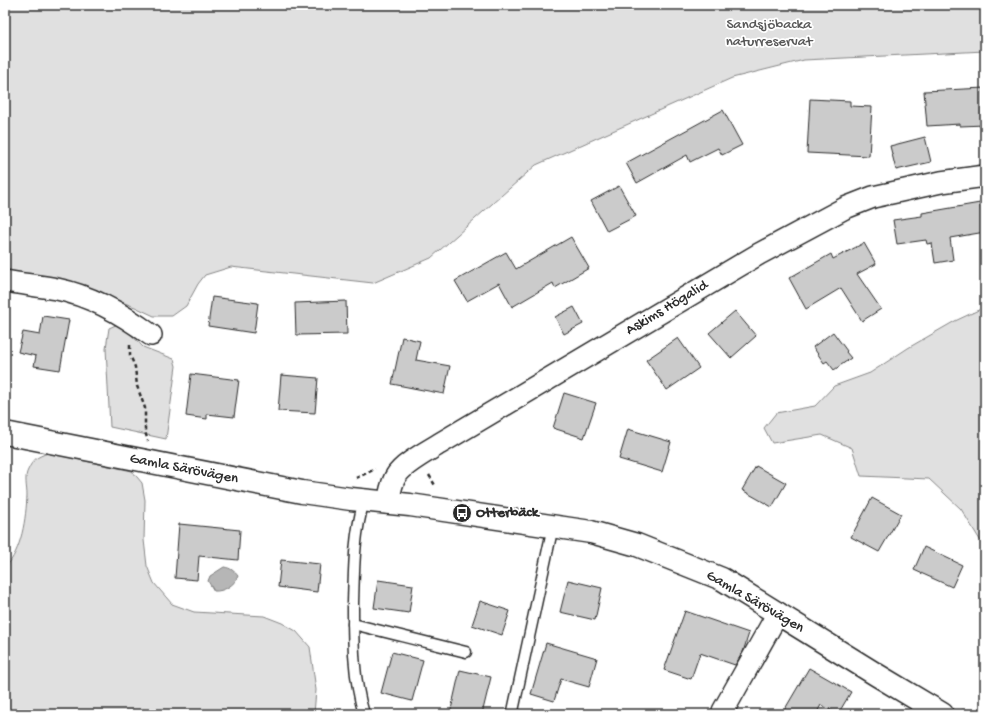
<svg xmlns="http://www.w3.org/2000/svg" width="990" height="719" font-family="'Gochi Hand',sans-serif">
<style>
.green{fill:#e0e0e0;stroke:#868686}
.water{fill:#b6b6b6;stroke:#7e7e7e}
.building{fill:#cbcbcb;stroke:#2b2b2b}
.lines{fill:none;stroke-linecap:round;stroke-linejoin:round}
.service-casing{stroke:#2b2b2b;stroke-width:13}
.minor-casing{stroke:#2b2b2b;stroke-width:24}
.tertiary-casing{stroke:#2b2b2b;stroke-width:25}
.path{stroke:#2b2b2b;stroke-width:2.5;stroke-dasharray:4 3;stroke-linecap:butt}
.service{stroke:#fff;stroke-width:10}
.minor{stroke:#fff;stroke-width:21}
.tertiary{stroke:#fff;stroke-width:22}
.labels{text-anchor:middle;dominant-baseline:central;stroke-width:3.5;stroke-linejoin:round;paint-order:stroke}
.park-label{font-size:15px;fill:#585858;stroke:#fff}
.street-label{font-size:15px;fill:#2b2b2b;stroke:#fff}
.poi-label{font-size:15px;font-weight:bold;fill:#2b2b2b;stroke:#fff;text-anchor:start}
</style>
<rect width="100%" height="100%" fill="#fff"/>
<filter id="ink" filterUnits="userSpaceOnUse"><feTurbulence type="fractalNoise" baseFrequency=".025" numOctaves="2"/><feDisplacementMap in="SourceGraphic" scale="8" xChannelSelector="R" yChannelSelector="G"/><feConvolveMatrix kernelMatrix="1 2 1 2 8 2 1 2 1" color-interpolation-filters="sRGB"/></filter>
<g filter="url(#ink)">
<!-- green -->
<g class="green">
<polygon points="5,5 985,5 985,51 804,60 732,78 536,165 431,258 373,283 231,267 205,275 198,284 186,306 172,316 154,316 135,307 106,296 5,274"/>
<polygon points="985,307 985,544 980,540 961,509 929,479 861,476 852,448 822,435 772,443 764,428 776,413 815,406 834,386 870,373 908,348 955,321"/>
<polygon points="118,324 125,328 143,347 174,359 176,366 166,439 110,427 106,348 109,328"/>
<path d="M48 453 132 471 142 483 145 500 144 540 147 566 154 583 172 604 194 612 264 616 282 623 296 631 310 647 316 690 314 714H5V568C22 550 26 518 27 495 27 488 24 477 28 470 33 459 37 457 48 453Z"/>
</g>
<!-- water -->
<path class="water" d="M224 567C231 568 234 571 238 576 235 585 223 592 214 591L208 581 210 576Z"/>
<!-- building -->
<g class="building">
<polygon points="985,88 985,125 960,126 960,124 927,126 924,91"/>
<polygon points="810,99 850,101 850,106 872,107 869,156 807,153"/>
<polygon points="723,110 742,145 722,155 718,148 690,162 687,155 637,183 626,163"/>
<polygon points="925,137 931,162 896,170 890,146"/>
<polygon points="619,186 636,216 607,231 591,201"/>
<polygon points="980,203 985,232 950,238 953,260 935,263 932,243 927,244 926,240 897,244 893,220 922,216 922,213"/>
<polygon points="571,237 589,268 555,288 553,283 512,307 499,283 467,301 455,281 506,252 516,269"/>
<polygon points="864,243 876,264 857,274 881,309 862,321 841,288 806,309 789,278 831,254 833,259"/>
<polygon points="212,297 258,303 254,333 208,326"/>
<polygon points="346,301 347,334 296,335 295,303"/>
<polygon points="574,307 583,324 564,334 555,317"/>
<polygon points="735,311 756,336 731,358 709,333"/>
<polygon points="43,316 69,320 60,370 34,366 36,356 18,352 23,332 40,335"/>
<polygon points="833,332 847,351 846,352 851,358 834,370 827,361 824,363 813,347"/>
<polygon points="402,337 420,341 416,360 450,366 444,394 392,384"/>
<polygon points="678,338 699,368 667,390 646,360"/>
<polygon points="191,374 239,380 234,417 207,414 207,419 186,416"/>
<polygon points="281,375 318,378 315,413 278,411"/>
<polygon points="564,393 596,403 584,438 553,428"/>
<polygon points="628,429 671,442 662,472 619,459"/>
<polygon points="756,466 786,483 772,507 742,490"/>
<polygon points="872,498 901,514 879,552 851,537"/>
<polygon points="179,524 240,530 238,560 199,556 197,580 175,578"/>
<polygon points="924,547 962,565 952,587 914,570"/>
<polygon points="281,560 320,564 317,592 278,587"/>
<polygon points="378,580 413,585 409,613 374,608"/>
<polygon points="568,580 602,588 595,620 560,612"/>
<polygon points="480,601 510,611 502,635 472,625"/>
<polygon points="685,611 749,633 743,652 735,665 700,653 691,679 664,670"/>
<polygon points="546,643 597,658 589,687 561,679 554,701 531,694"/>
<polygon points="392,652 423,660 412,701 381,693"/>
<polygon points="809,668 851,692 838,714 821,705 816,714 782,714"/>
<polygon points="460,670 491,677 482,714 450,714"/>
</g>
<g class="lines">
<!-- service casing -->
<g class="service-casing">
<g id="service">
<polyline points="353,624 466,652"/>
<polyline points="513,711 553,526"/>
<path d="M364 714C353 678 353 641 353 604 354 569 354 534 364 501"/>
</g>
</g>
<!-- minor casing -->
<g class="minor-casing">
<g id="minor">
<path d="M5 281C22 284 40 286 57 289 91 296 123 314 151 335"/>
<path d="M388 503C390 494 391 483 396 476 403 464 428 451 439 444L759 254 845 208 873 197 905 190 941 182 985 176"/>
<polyline points="723,714 723,711 778,613"/>
</g>
</g>
<!-- tertiary casing -->
<g class="tertiary-casing">
<polyline id="tertiary" points="5,433 302,492 351,499 410,505 591,532 637,545 722,579 877,675 942,714"/>
</g>
<!-- path -->
<g class="path">
<polyline points="130,345 130,355 135,367 137,386 145,408 145,432 148,441"/>
<polyline points="429,475 436,487"/>
<polyline points="356,478 375,469"/>
<polyline points="962,710 969,714"/>
</g>
<!-- service -->
<use href="#service" class="service"/>
<!-- minor -->
<use href="#minor" class="minor"/>
<!-- tertiary -->
<use href="#tertiary" class="tertiary"/>
</g>
</g>
<!-- icons -->
<defs>
<g id="bus-disc" transform="scale(1)"><circle r="9.5" fill="#2b2b2b" stroke="#fff"/><path d="M-5-6H5V4H4V6H2V4H-2V6H-4V4H-5ZM-3.5-4V0h7V-4ZM-3.5 1.2v1.5H-2V1.2ZM2 1.2v1.5H3.5V1.2Z" fill="#fff"/></g>
</defs>
<g fill-rule="evenodd">
<use href="#bus-disc" x="462" y="513"/>
</g>
<g class="labels">
<!-- park labels -->
<g class="park-label">
<text x="769" y="25">Sandsjöbacka<tspan x="769" dy="17">naturreservat</tspan></text>
</g>
<!-- street labels -->
<g class="street-label">
<text transform="translate(667 308) rotate(-31)">Askims Högalid</text>
<text transform="translate(184 469) rotate(11)">Gamla Särövägen</text>
<text transform="translate(755 602) rotate(30)">Gamla Särövägen</text>
</g>
<!-- poi labels -->
<g class="poi-label">
<text x="476" y="513">Otterbäck</text>
</g>
</g>
<!-- margin -->
<rect width="990" height="719" fill="none" stroke="#fff" stroke-width="20"/>
<rect x="10" y="10" width="970" height="699" fill="none" stroke="#2b2b2b" stroke-width="1.5" filter="url(#ink)"/>
</svg>
